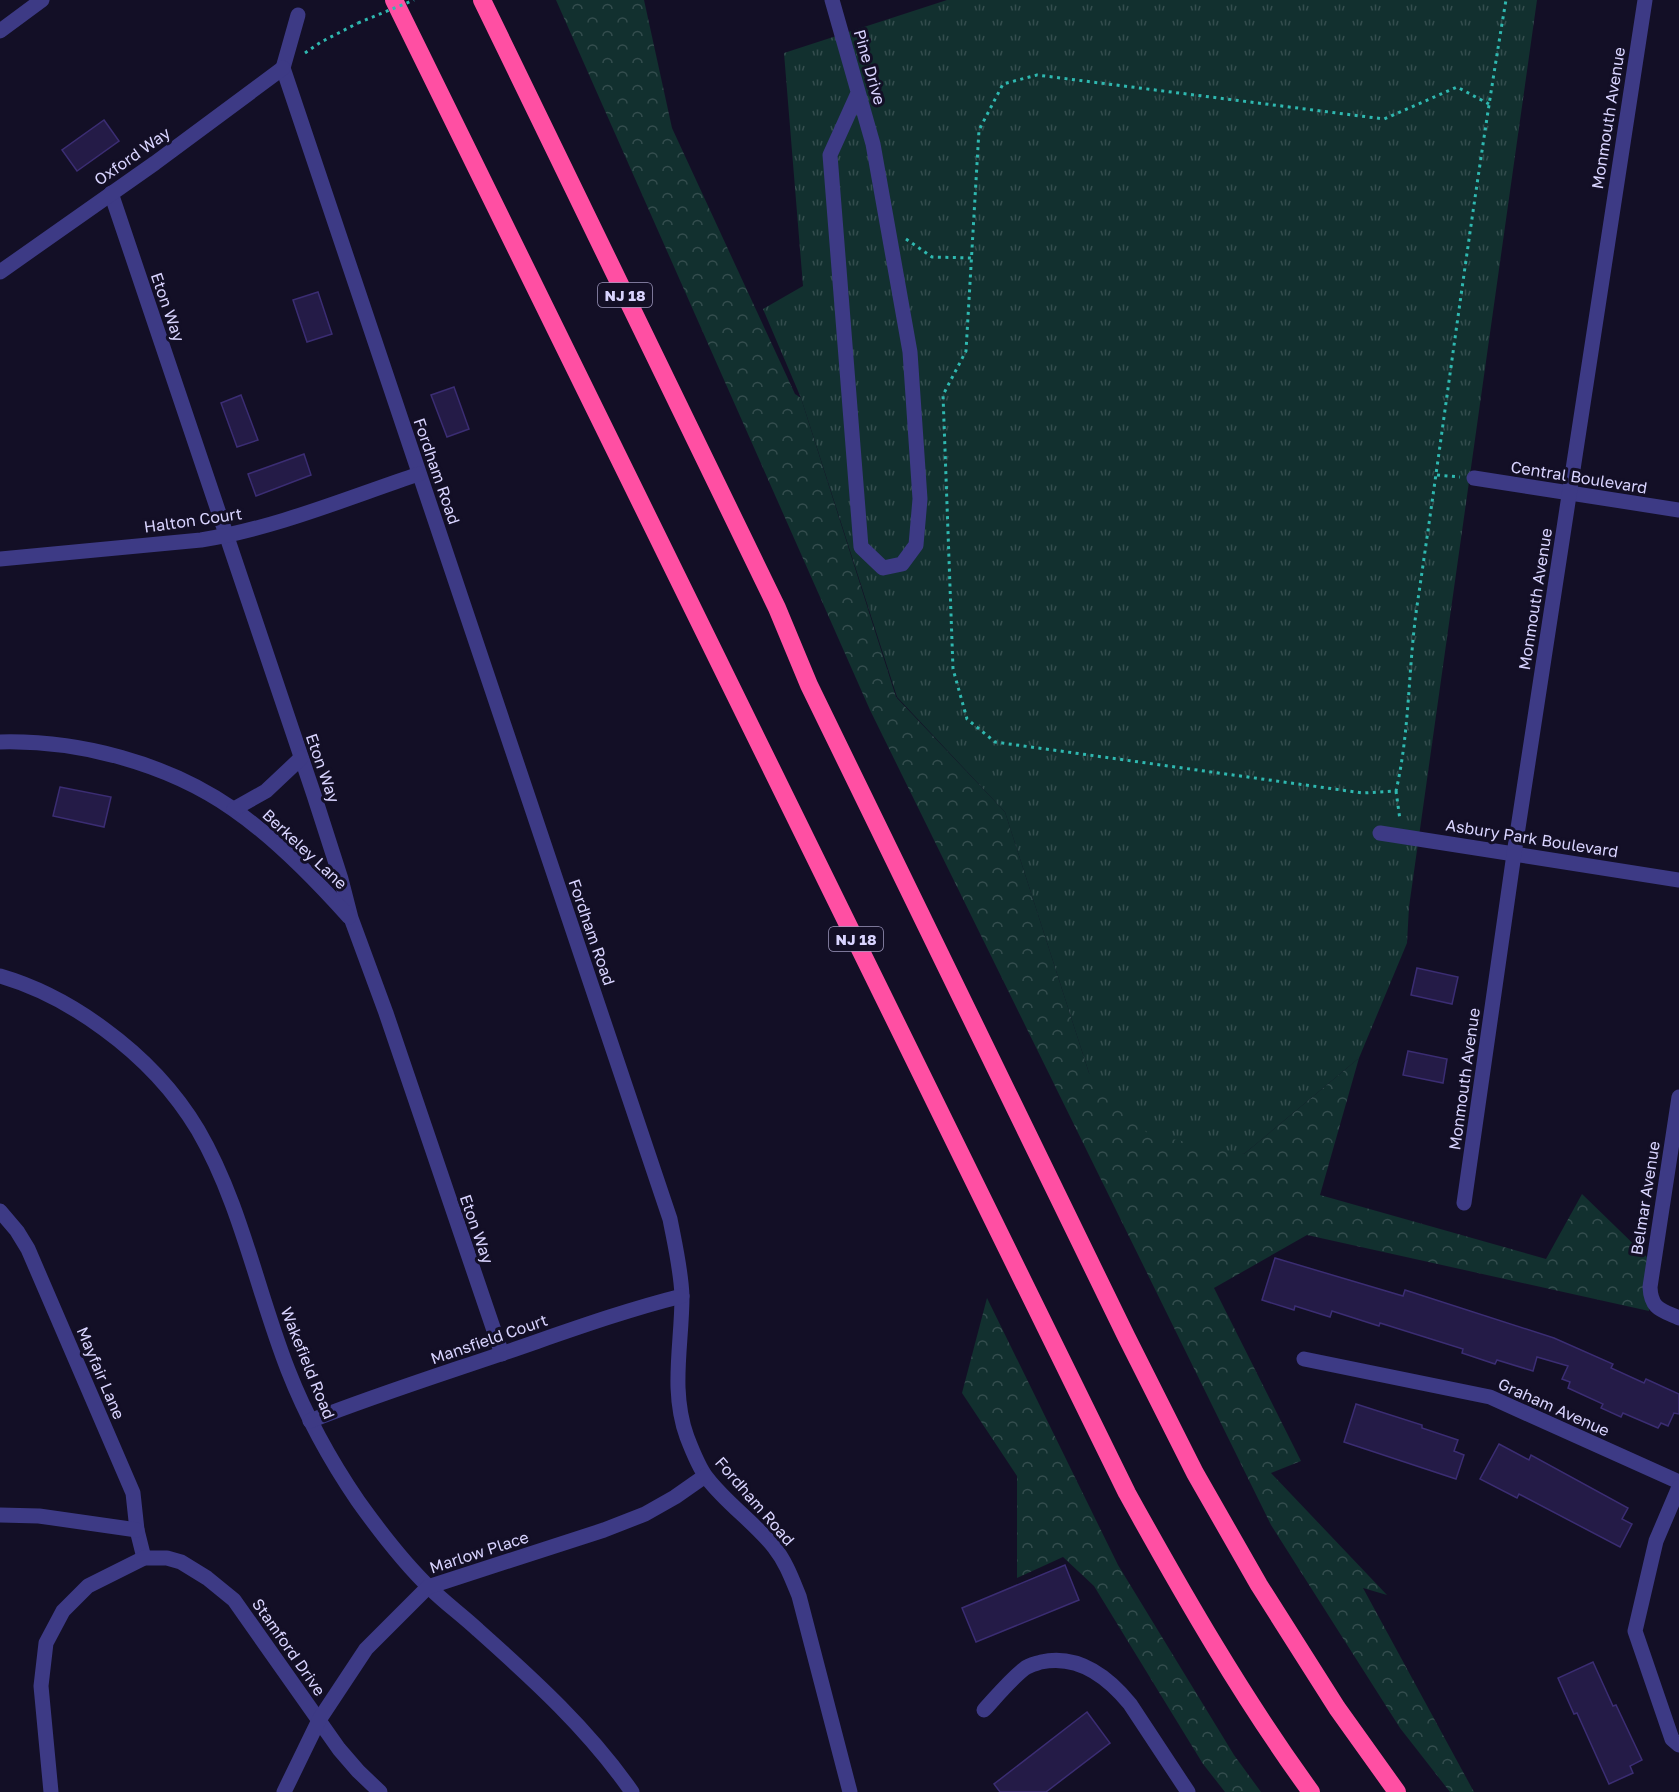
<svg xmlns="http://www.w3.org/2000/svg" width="1679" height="1792" font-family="'Golos Text',sans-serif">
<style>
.forest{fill:url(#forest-crowns)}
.park{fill:url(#park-tufts)}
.building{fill:#241b47;stroke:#3b2d73;stroke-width:1.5}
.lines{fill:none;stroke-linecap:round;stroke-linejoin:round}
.path{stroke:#2fb8b0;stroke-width:3;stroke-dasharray:3 4.5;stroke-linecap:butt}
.minor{stroke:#3d3a85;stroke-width:15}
.motorway{stroke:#ff4fa3;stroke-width:18}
.path-bridge{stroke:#2fb8b0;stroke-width:3;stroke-dasharray:3 4.5;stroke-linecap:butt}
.labels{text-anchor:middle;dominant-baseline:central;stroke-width:6;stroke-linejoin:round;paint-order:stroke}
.shield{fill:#130f26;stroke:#9e99be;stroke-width:1.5}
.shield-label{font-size:15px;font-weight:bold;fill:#d9d4ff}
.street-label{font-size:16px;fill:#d9d4ff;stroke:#130f26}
</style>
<defs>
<pattern id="forest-crowns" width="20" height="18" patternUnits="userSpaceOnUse" patternTransform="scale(1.5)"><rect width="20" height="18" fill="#12302f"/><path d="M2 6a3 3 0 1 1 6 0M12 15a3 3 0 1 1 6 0" fill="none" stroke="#344d4e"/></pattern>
<pattern id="park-tufts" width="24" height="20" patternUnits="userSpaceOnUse" patternTransform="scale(1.5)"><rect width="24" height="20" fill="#12302f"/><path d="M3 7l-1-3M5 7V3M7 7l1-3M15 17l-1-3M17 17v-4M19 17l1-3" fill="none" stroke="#344d4e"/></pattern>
</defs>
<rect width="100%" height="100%" fill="#130f26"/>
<!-- forest -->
<g class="forest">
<polygon points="556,0 644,0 672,128 795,394 801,398 896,697 1005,812 1089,1073 1244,1154 1359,1058 1320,1195 1546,1259 1582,1194 1651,1261 1649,1311 1307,1235 1214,1288 1301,1461 1271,1473 1387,1595 1363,1588 1474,1792 1450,1792 1400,1728 1271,1525 870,710"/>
<polygon points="987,1298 1118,1565 1234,1755 1261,1792 1225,1792 1203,1764 1094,1586 1063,1557 1017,1578 1017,1476 962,1393"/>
</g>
<!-- park -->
<polygon class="park" points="947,0 1537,0 1409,907 1407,943 1359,1058 1244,1154 1148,1134 1089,1073 1005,812 897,697 801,398 763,309 803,286 784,53"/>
<!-- building -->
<g class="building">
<polygon points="104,120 119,141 77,171 62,150"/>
<polygon points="318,292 332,334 307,342 293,300"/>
<polygon points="454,387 469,429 447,437 431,395"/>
<polygon points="241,395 258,440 237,447 221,403"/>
<polygon points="304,454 311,475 256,496 248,474"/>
<polygon points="60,787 111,797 104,827 53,816"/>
<polygon points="1417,968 1458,977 1452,1004 1411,995"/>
<polygon points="1408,1051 1447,1059 1443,1083 1403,1075"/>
<polygon points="1275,1258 1403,1296 1405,1290 1554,1338 1613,1364 1611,1368 1644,1383 1646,1379 1679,1394 1679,1414 1674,1413 1668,1426 1661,1423 1658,1428 1623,1413 1621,1417 1601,1408 1603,1404 1568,1388 1570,1382 1562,1379 1568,1366 1537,1357 1533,1371 1497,1360 1495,1364 1462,1353 1463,1349 1380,1323 1379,1326 1332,1311 1330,1317 1295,1306 1294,1310 1262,1300"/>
<polygon points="1356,1404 1422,1425 1422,1428 1458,1440 1454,1451 1464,1455 1456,1479 1344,1442"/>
<polygon points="1499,1444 1529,1460 1531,1455 1628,1508 1622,1519 1632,1524 1620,1547 1519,1494 1517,1498 1480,1479"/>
<polygon points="1065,1565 1079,1600 976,1642 962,1608"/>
<polygon points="1593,1662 1613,1706 1616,1705 1642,1760 1630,1766 1633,1773 1609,1784 1577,1713 1574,1714 1558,1678"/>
<polygon points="1087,1712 1110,1743 1046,1792 1000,1792 994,1784"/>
</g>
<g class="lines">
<!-- path -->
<g class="path">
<polyline points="305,53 321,42 358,23"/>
<path d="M1489 104 1457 87 1384 119 1037 75 1003 84 979 130 966 351 943 395 953 669 967 719 995 742 1363 793 1396 791C1410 730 1408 668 1417 606 1447 404 1472 201 1506 0"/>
<polyline points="906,239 932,257 971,258"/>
<polyline points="1437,475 1460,477"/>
<polyline points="1396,791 1400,820"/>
</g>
<!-- minor -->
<g class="minor">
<polyline points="832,0 873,144 910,352 920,499 916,545 902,564 883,568 861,547 830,155 858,93"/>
<polyline points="0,31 42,0"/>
<path d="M283 68 670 1219C675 1245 681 1270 682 1296 682 1345 670 1390 687 1437 692 1450 699 1468 707 1478 727 1504 754 1522 774 1547 786 1562 792 1579 799 1596L850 1792"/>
<polyline points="283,68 298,15"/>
<polyline points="111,193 314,795 341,879 351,918 386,1013 502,1354"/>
<polyline points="0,272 155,163 283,68"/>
<polyline points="1474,478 1679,510"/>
<path d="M0 559 201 540C276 528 347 498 419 474"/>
<path d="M0 742C79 740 167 763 233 809 275 838 315 879 349 917"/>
<polyline points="234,809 266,791 301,758"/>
<polyline points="1380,833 1679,880"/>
<path d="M0 976C38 987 73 1006 104 1029 141 1056 174 1090 198 1130 241 1204 257 1291 288 1370 306 1416 330 1460 358 1501 378 1529 405 1564 430 1588 445 1603 462 1615 478 1630 534 1680 589 1730 632 1792"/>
<path d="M1679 1097 1650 1287C1651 1309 1661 1310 1679 1318"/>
<polyline points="1464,1203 1514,854 1645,0"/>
<polyline points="0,1211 17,1231 28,1249 133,1493 137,1530 144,1558"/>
<polyline points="1304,1359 1490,1397 1679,1482"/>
<path d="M310 1421C371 1397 433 1377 495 1356 557 1335 618 1312 682 1296"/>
<polyline points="1679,1487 1656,1541 1635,1631 1672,1739 1679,1745"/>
<polyline points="0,1515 39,1516 137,1530"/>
<path d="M984 1710C997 1696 1009 1681 1024 1669 1029 1665 1035 1664 1041 1662 1078 1654 1108 1677 1130 1704L1188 1792"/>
<polyline points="51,1792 41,1686 46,1643 63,1611 88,1586 144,1558 167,1558 181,1562 207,1578 234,1600 339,1749 358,1771 380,1792"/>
<polyline points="284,1792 319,1720 366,1649 428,1587 604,1530 645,1514 675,1497 705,1476"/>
</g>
<!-- motorway -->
<g class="motorway">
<path d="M394 0 1127 1493C1184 1596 1242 1697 1311 1792"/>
<polyline points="482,0 777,608 809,685 1126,1336 1195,1473 1259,1585 1337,1708 1397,1792"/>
</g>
<!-- path-bridge -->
<polyline class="path-bridge" points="358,23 414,0"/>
</g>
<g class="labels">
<!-- shield labels -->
<g class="shield">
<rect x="598" y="283" width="54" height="24" rx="4.5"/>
<rect x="829" y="927" width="54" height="24" rx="4.5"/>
</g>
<g class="shield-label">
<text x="625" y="295">NJ 18</text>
<text x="856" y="939">NJ 18</text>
</g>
<!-- street labels -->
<g class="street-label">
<text transform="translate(870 67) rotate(74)">Pine Drive</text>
<text transform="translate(1608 118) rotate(-81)">Monmouth Avenue</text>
<text transform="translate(132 156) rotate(-35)">Oxford Way</text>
<text transform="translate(168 307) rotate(71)">Eton Way</text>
<text transform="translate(437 471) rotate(71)">Fordham Road</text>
<text transform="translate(1579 477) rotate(9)">Central Boulevard</text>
<text transform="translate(193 520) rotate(-8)">Halton Court</text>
<text transform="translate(1535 599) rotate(-81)">Monmouth Avenue</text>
<text transform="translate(323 768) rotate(71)">Eton Way</text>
<text transform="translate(1532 838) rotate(9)">Asbury Park Boulevard</text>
<text transform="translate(305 849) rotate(43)">Berkeley Lane</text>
<text transform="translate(592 932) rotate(71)">Fordham Road</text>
<text transform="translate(1464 1079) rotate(-82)">Monmouth Avenue</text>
<text transform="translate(1645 1198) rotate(-81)">Belmar Avenue</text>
<text transform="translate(477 1229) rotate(71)">Eton Way</text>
<text transform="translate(489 1339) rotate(-19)">Mansfield Court</text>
<text transform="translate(308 1363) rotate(68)">Wakefield Road</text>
<text transform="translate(101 1373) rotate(67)">Mayfair Lane</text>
<text transform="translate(1554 1407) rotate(24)">Graham Avenue</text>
<text transform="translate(755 1501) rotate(49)">Fordham Road</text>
<text transform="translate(479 1552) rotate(-18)">Marlow Place</text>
<text transform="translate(289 1647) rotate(55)">Stamford Drive</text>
</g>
</g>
</svg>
